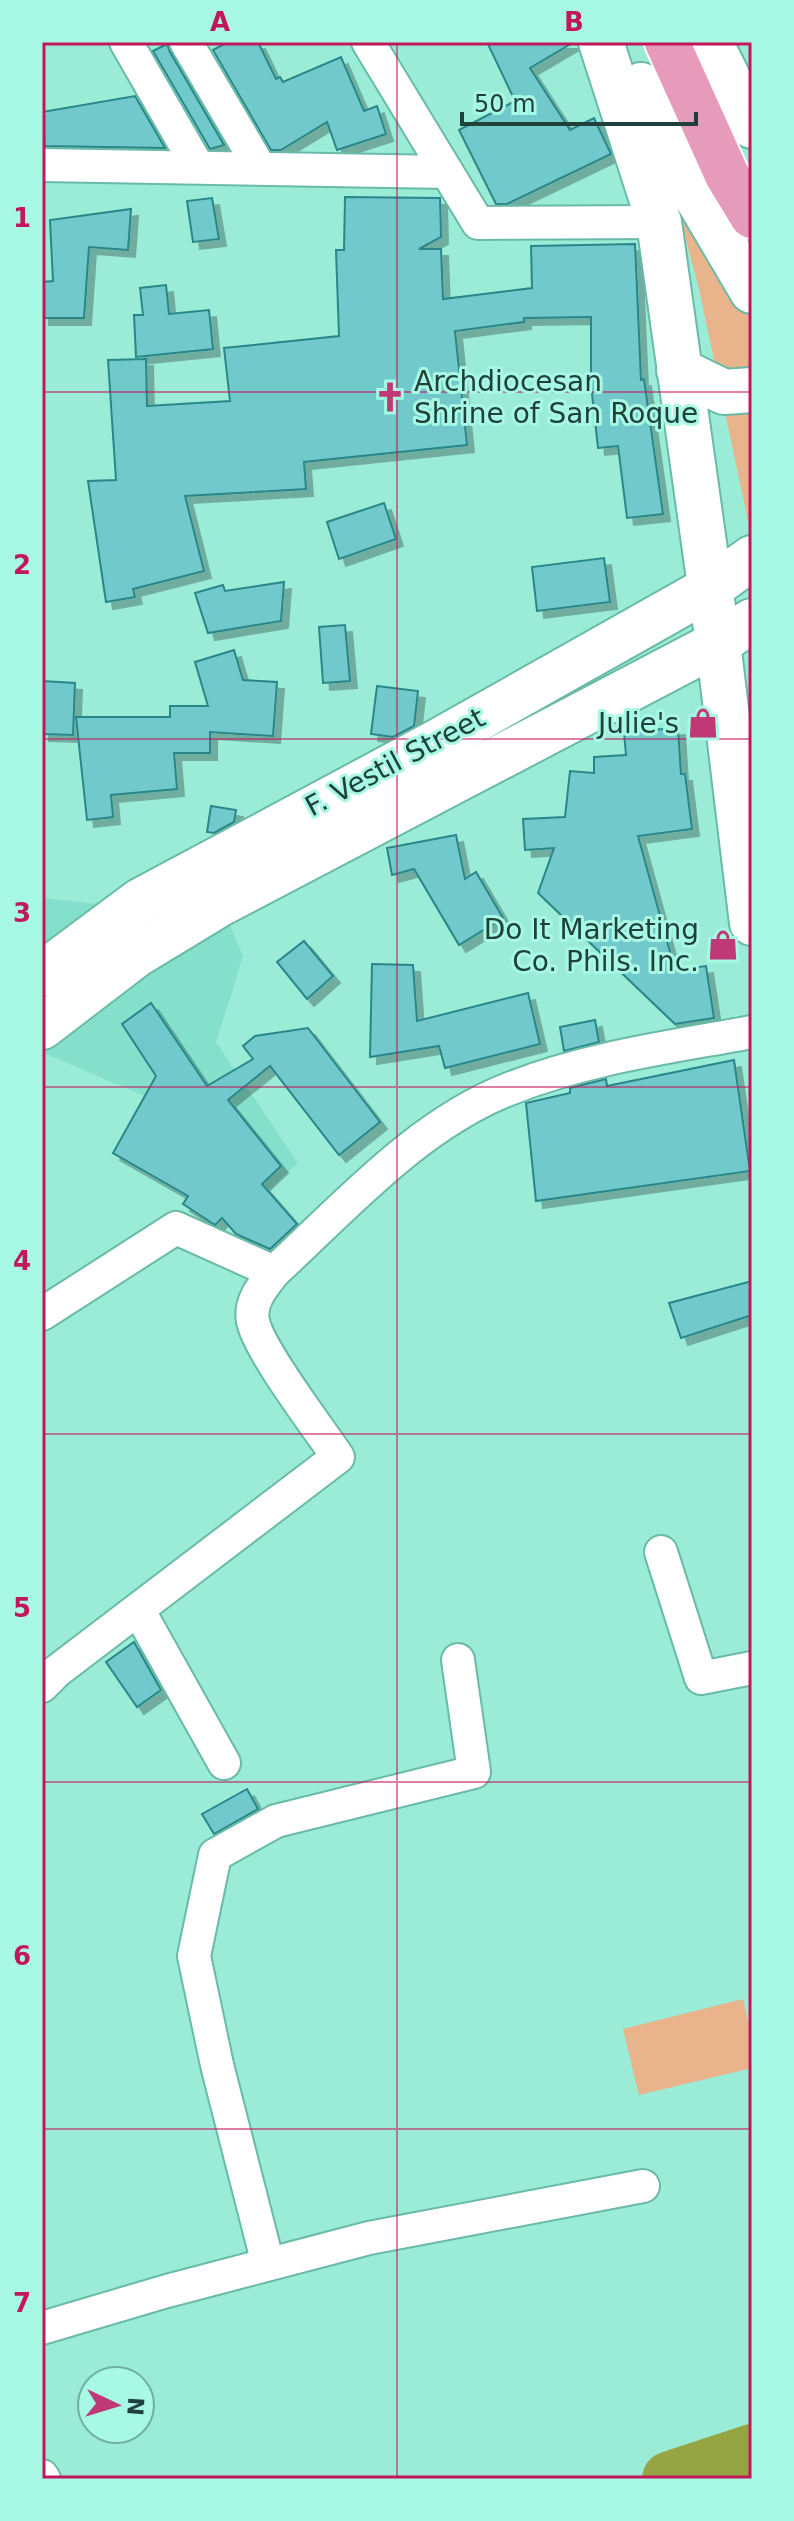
<svg xmlns="http://www.w3.org/2000/svg" width="794" height="2521" font-family="'DejaVu Sans',sans-serif">
<style>
.built{fill:#84e0ca}
.green{fill:#e9b38c}
.lines{fill:none;stroke-linecap:round;stroke-linejoin:round}
.river{stroke:#96a544;stroke-width:56}
.building{fill:#71c9cb;stroke:#298789;stroke-width:2;filter:url(#shadow)}
.street-casing{stroke:#69baa7;stroke-width:36}
.secondary-casing{stroke:#69baa7;stroke-width:48}
.primary-casing{stroke:#fff;stroke-width:48}
.street{stroke:#fff;stroke-width:32}
.secondary{stroke:#fff;stroke-width:44}
.primary{stroke:#e79bbb;stroke-width:44}
.grid{fill:none;stroke:#c2185b;stroke-width:2;stroke-opacity:0.55}
.labels{text-anchor:middle;dominant-baseline:central;stroke-width:6;stroke-linejoin:round;paint-order:stroke}
.poi-label{font-size:28px;fill:#1f4139;stroke:#a7f9e4;text-anchor:end}
.street-label{font-size:28px;fill:#1f4139;stroke:#a7f9e4}
.neatline{fill:none;stroke:#c2185b;stroke-width:3}
.grid-label{font-size:26px;text-anchor:middle;font-weight:bold;fill:#c2185b}
</style>
<defs>
<filter id="shadow"><feDropShadow dx="7" dy="7" stdDeviation="0" flood-color="#0004"/></filter>
</defs>
<rect width="100%" height="100%" fill="#9aecd7"/>
<!-- built -->
<g class="built">
<polygon points="42,898 108,905 42,951"/>
<polygon points="226,915 243,957 216,1042 298,1163 263,1195 170,1107 42,1052 42,1047"/>
</g>
<!-- green -->
<g class="green">
<polygon points="670,180 752,312 752,520 748,521 699,289"/>
<polygon points="743,1999 752,2038 752,2068 639,2095 623,2029"/>
</g>
<g class="lines">
<!-- river -->
<polyline class="river" points="670,2479 752,2452"/>
</g>
<!-- building -->
<g class="building">
<polygon points="228,42 258,42 276,79 280,77 283,82 341,57 364,111 377,106 386,134 337,150 327,122 281,150 271,150 213,50"/>
<polygon points="487,42 574,42 530,68 570,130 594,118 611,154 507,204 496,204 459,130 515,101"/>
<polygon points="167,44 170,52 224,145 210,149 153,51"/>
<polygon points="135,96 165,148 45,146 42,112"/>
<polygon points="345,197 440,198 441,237 419,249 441,249 443,299 532,288 531,246 635,244 641,380 644,379 663,514 627,518 618,446 598,448 591,385 591,317 524,318 524,322 455,331 467,445 304,462 306,489 185,496 204,571 133,589 135,597 106,602 88,481 116,480 108,360 146,359 147,406 230,401 224,348 339,336 336,250 344,250"/>
<polygon points="212,198 219,239 193,242 187,201"/>
<polygon points="131,209 128,250 89,247 84,318 42,318 42,282 53,281 50,220"/>
<polygon points="166,285 169,314 209,310 213,349 136,357 134,315 143,315 140,288"/>
<polygon points="384,503 396,539 339,559 327,522"/>
<polygon points="604,558 610,602 537,611 532,567"/>
<polygon points="284,582 281,621 208,633 195,593 223,585 225,591"/>
<polygon points="345,625 350,681 323,683 319,627"/>
<polygon points="234,650 243,680 277,682 273,736 210,732 210,753 174,753 177,789 111,795 113,817 87,820 76,717 170,717 170,706 208,706 195,662"/>
<polygon points="42,681 75,683 73,735 42,734"/>
<polygon points="377,686 418,691 414,726 393,737 371,734"/>
<polygon points="678,728 681,774 685,774 692,829 638,836 675,970 706,966 714,1018 675,1024 538,893 554,848 525,850 523,819 565,817 570,771 594,773 594,757 626,755 624,732"/>
<polygon points="211,806 236,810 234,822 214,833 207,832"/>
<polygon points="456,835 465,879 476,872 503,918 459,945 414,869 392,875 387,848"/>
<polygon points="304,941 333,976 307,999 277,962"/>
<polygon points="372,964 413,965 417,1021 528,993 540,1044 445,1068 439,1046 370,1057"/>
<polygon points="151,1003 207,1086 253,1059 243,1046 255,1036 308,1028 380,1122 339,1155 270,1066 228,1100 281,1166 262,1184 297,1224 270,1249 236,1234 222,1218 215,1225 183,1204 188,1196 113,1153 156,1076 122,1024"/>
<polygon points="595,1020 599,1042 564,1051 560,1027"/>
<polygon points="734,1060 750,1171 536,1201 526,1103 570,1093 570,1088 606,1079 607,1086"/>
<polygon points="752,1281 752,1315 681,1338 669,1303"/>
<polygon points="134,1642 161,1690 137,1707 106,1662"/>
<polygon points="247,1789 258,1809 214,1834 202,1814"/>
</g>
<g class="lines">
<!-- street casing -->
<g class="street-casing">
<g id="street">
<polyline points="126,42 198,167"/>
<polyline points="186,42 260,168"/>
<polyline points="368,42 478,223 659,222"/>
<polyline points="42,165 447,172"/>
<polyline points="42,1314 176,1228 274,1272"/>
<polyline points="661,1552 701,1678 752,1668"/>
<polyline points="139,1611 224,1763"/>
<path d="M42 1686 57 1671 338 1457C319 1429 258 1349 253 1321 249 1302 263 1286 274 1272 345 1207 417 1125 509 1089 586 1058 671 1047 752 1032"/>
<polyline points="268,2264 217,2065 194,1956 215,1855 276,1821 474,1772 458,1660"/>
<polyline points="42,2328 167,2291 369,2238 643,2186"/>
<polyline points="42,2476 44,2479"/>
</g>
</g>
<!-- secondary casing -->
<g class="secondary-casing">
<g id="secondary">
<polyline points="601,42 659,222 718,643 752,923"/>
<polyline points="710,42 752,126"/>
<polyline points="641,85 673,157 752,291"/>
<polyline points="679,370 724,392 752,390"/>
<polyline points="42,974 140,901 435,743 710,588 752,558"/>
<polyline points="42,1027 136,955 220,904 718,643 752,621"/>
</g>
</g>
<!-- primary casing -->
<g class="primary-casing">
<polyline id="primary" points="667,42 727,175 752,216"/>
</g>
<!-- street -->
<use href="#street" class="street"/>
<!-- secondary -->
<use href="#secondary" class="secondary"/>
<!-- primary -->
<use href="#primary" class="primary"/>
</g>
<!-- grid -->
<path class="grid" d="M397 42V2479M42 392H752M42 739H752M42 1087H752M42 1434H752M42 1782H752M42 2129H752"/>
<!-- icons -->
<defs>
<g id="church-bare" transform="scale(2.4)"><path d="M-1.2-6h2.4v3.5h3.3v2.4h-3.3V6h-2.4V-.1h-3.3v-2.4h3.3Z" fill="#c03875" stroke="#a7f9e4" stroke-width="2.5" paint-order="stroke"/></g>
<g id="shop-bare" transform="scale(2.4)"><path d="M-5-2.5h2.3a2.7 3.5 0 0 1 5.4 0H5L5.5 6h-11ZM-1.5-2.5h3a1.5 2.3 0 0 0-3 0Z" fill="#c03875" stroke="#a7f9e4" stroke-width="2.5" paint-order="stroke"/></g>
</defs>
<g fill-rule="evenodd">
<use href="#church-bare" x="390" y="397"/>
<use href="#shop-bare" x="703" y="723"/>
<use href="#shop-bare" x="723" y="945"/>
</g>
<g class="labels">
<!-- poi labels -->
<g class="poi-label">
<text x="414" y="381" text-anchor="start">Archdiocesan<tspan x="414" dy="32">Shrine of San Roque</tspan></text>
<text x="679" y="723">Julie's</text>
<text x="699" y="929">Do It Marketing<tspan x="699" dy="32">Co. Phils. Inc.</tspan></text>
</g>
<!-- street labels -->
<g class="street-label">
<text transform="translate(395 762) rotate(-28)">F. Vestil Street</text>
</g>
</g>
<!-- border -->
<rect width="794" height="2521" fill="none" stroke="#a7f9e4" stroke-width="88"/>
<!-- north arrow -->
<g transform="translate(116 2405) rotate(94)"><circle r="38" fill="#a7f9e4" stroke="#71afa0" stroke-width="2"/>
<path d="M0-6L14 30L0 20L-14 30Z" fill="#c03875"/>
<text y="-12" font-size="22" font-weight="bold" text-anchor="middle" fill="#1f4139">N</text>
</g>
<!-- scale -->
<path d="M462 112v12h234v-12" fill="none" stroke="#1f4139" stroke-width="4"/>
<text x="474" y="112" font-size="24" fill="#1f4139" stroke="#a7f9e4" stroke-width="6" paint-order="stroke">50 m</text>
<rect x="44" y="44" width="706" height="2433" class="neatline"/>
<g class="grid-label">
<text x="220" y="31">A</text>
<text x="574" y="31">B</text>
<text x="22" y="227">1</text>
<text x="22" y="574">2</text>
<text x="22" y="922">3</text>
<text x="22" y="1270">4</text>
<text x="22" y="1617">5</text>
<text x="22" y="1965">6</text>
<text x="22" y="2312">7</text>
</g>
</svg>
